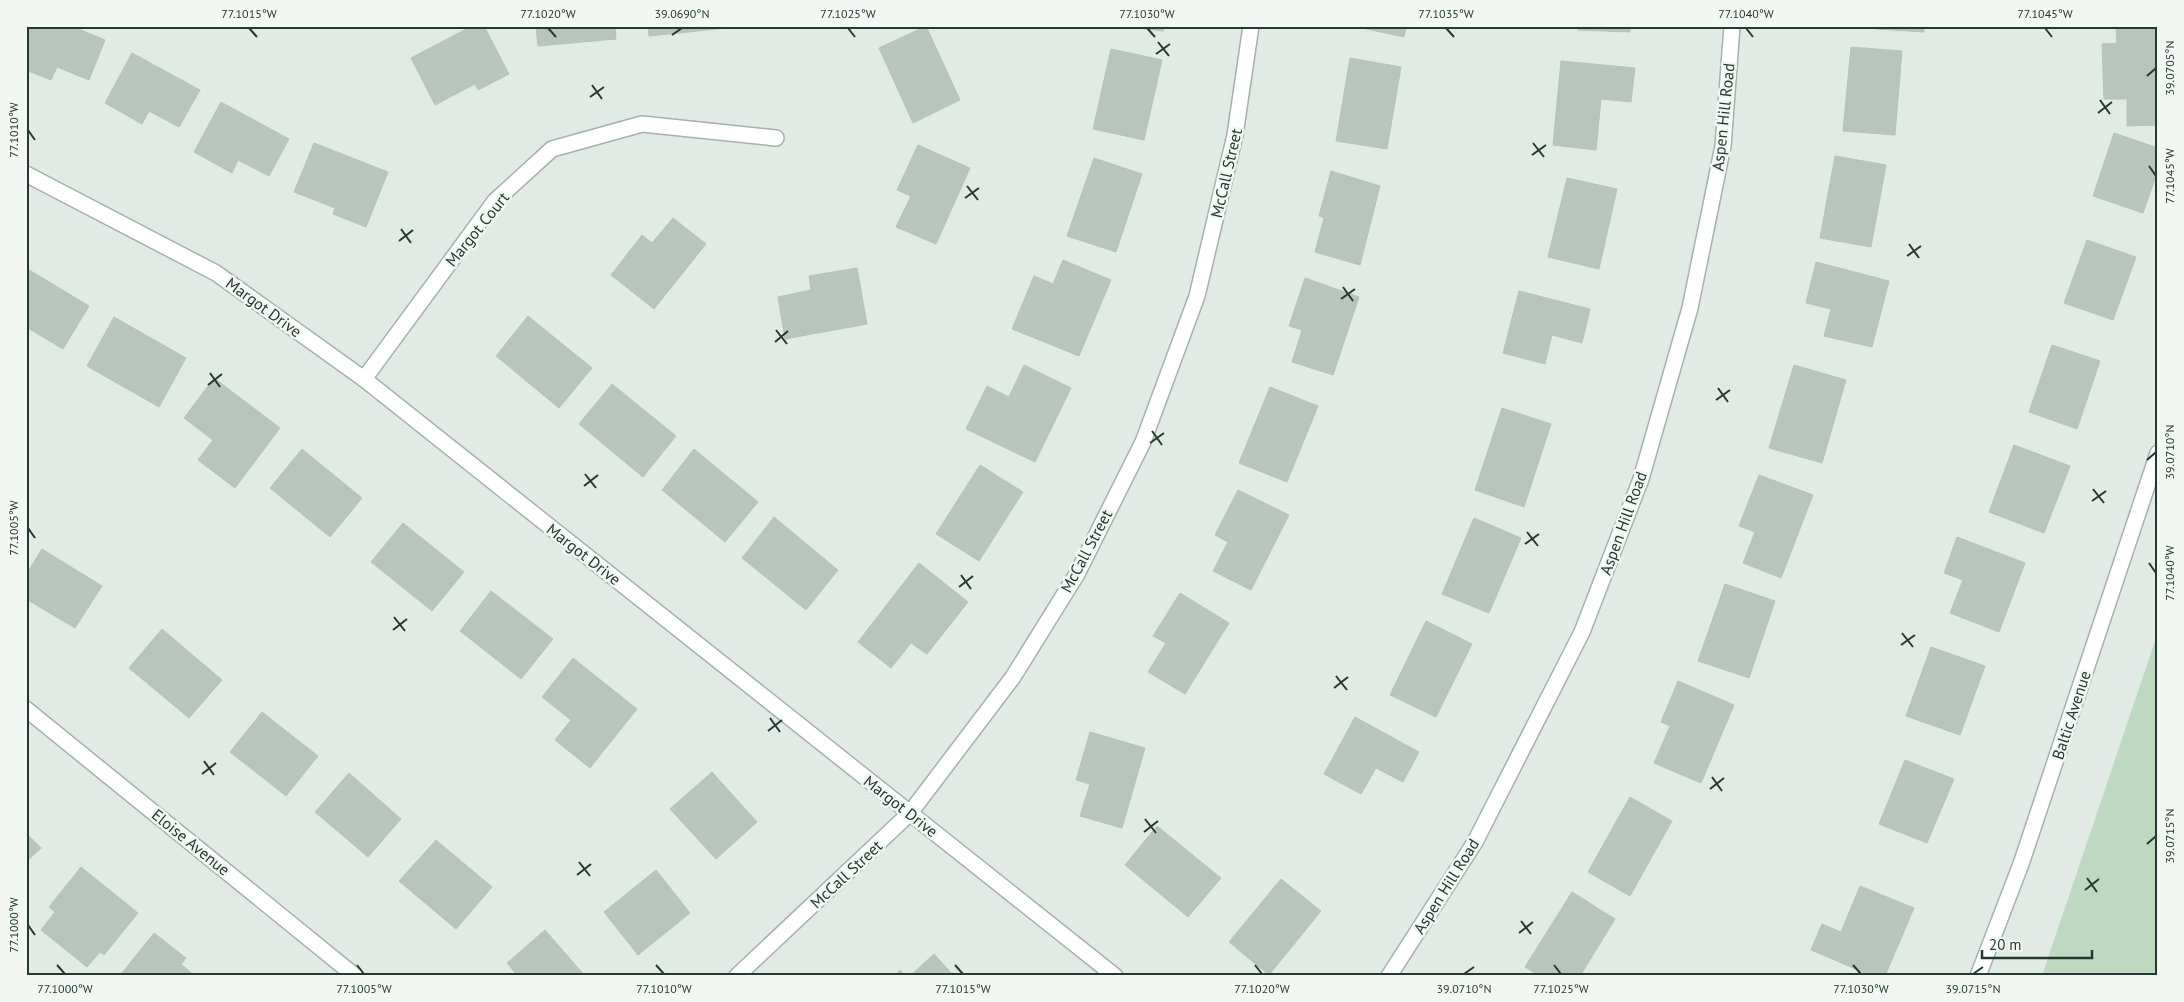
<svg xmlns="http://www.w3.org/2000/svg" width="2184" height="1002" font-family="'PT Sans',sans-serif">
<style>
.green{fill:#bdd9c0}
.building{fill:#b7c5be;stroke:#b5c3bb}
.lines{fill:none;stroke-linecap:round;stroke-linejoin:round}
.minor-casing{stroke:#a5b1ab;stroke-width:18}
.minor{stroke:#fff;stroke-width:15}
.ticks{fill:none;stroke:#243930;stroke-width:2}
.labels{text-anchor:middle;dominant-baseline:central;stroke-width:5;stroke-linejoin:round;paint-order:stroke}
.street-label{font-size:16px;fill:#243930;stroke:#f2f7f4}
.neatline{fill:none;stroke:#243930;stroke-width:2}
.ticks-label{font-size:12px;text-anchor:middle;fill:#243930}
</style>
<rect width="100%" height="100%" fill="#e2eae5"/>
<!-- green -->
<polygon class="green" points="2158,632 2158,976 2042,976"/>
<!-- building -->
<g class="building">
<polygon points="27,26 71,26 105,40 89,80 57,67 51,80 26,70"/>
<polygon points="472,26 484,26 509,74 478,90 475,84 435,105 411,58"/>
<polygon points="536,26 615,26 616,39 538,46"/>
<polygon points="648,26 727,26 727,28 649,36"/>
<polygon points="926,26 960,100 913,123 879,48"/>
<polygon points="1124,26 1164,26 1163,31"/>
<polygon points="1353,26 1406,26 1404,37"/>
<polygon points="1578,26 1630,26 1630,32 1578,30"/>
<polygon points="1876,26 1924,26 1924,32 1876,29"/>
<polygon points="2116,26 2158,26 2158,125 2127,126 2127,99 2104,99 2102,44 2117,43"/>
<polygon points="1851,47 1902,51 1895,135 1843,131"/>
<polygon points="1111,49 1162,60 1144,140 1093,129"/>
<polygon points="132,53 200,90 179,127 149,111 142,124 105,103"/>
<polygon points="1350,58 1401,67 1387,149 1336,141"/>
<polygon points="1561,61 1635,68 1631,102 1601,99 1596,150 1553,145"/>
<polygon points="221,102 289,139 269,176 238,160 232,173 194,152"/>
<polygon points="2114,133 2158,148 2158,170 2143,213 2093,196"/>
<polygon points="314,143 388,172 366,227 333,214 335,208 294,192"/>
<polygon points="918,145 970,168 936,244 896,227 911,196 897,190"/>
<polygon points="1835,156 1886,165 1871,247 1820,238"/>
<polygon points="1094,158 1142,174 1116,252 1067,236"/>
<polygon points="1331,171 1380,186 1360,265 1315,252 1324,218 1319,216"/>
<polygon points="1567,178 1617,189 1599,269 1548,257"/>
<polygon points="673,218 706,244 654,309 611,275 642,235 652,243"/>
<polygon points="2087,240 2136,257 2113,320 2064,303"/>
<polygon points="1063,260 1111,280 1079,356 1012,329 1034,276 1053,284"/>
<polygon points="1816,262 1889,281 1872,347 1824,336 1831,309 1806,303"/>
<polygon points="26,268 89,306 63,349 26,327"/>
<polygon points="857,268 867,324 785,339 778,297 811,290 809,276"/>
<polygon points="1305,278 1359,297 1333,375 1292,362 1302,330 1289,326"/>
<polygon points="1519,291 1590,309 1582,343 1552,335 1545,364 1503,353"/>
<polygon points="528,316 592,368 559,408 496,356"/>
<polygon points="114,317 186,358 159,407 87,366"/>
<polygon points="2052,345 2100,361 2077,429 2029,412"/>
<polygon points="1024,365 1071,388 1035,462 966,429 987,386 1009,397"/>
<polygon points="1794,365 1846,380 1822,463 1769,448"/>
<polygon points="214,378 280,428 235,488 198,460 213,440 184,418"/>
<polygon points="612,384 676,436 643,477 579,424"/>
<polygon points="1270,387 1318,406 1287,482 1239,463"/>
<polygon points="1502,408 1551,424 1524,507 1475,490"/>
<polygon points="2014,445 2070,466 2044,533 1989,512"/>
<polygon points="302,449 362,498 330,537 270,488"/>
<polygon points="694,449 758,502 725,542 662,490"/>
<polygon points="980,465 1023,492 979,561 936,534"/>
<polygon points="1759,475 1813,495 1781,578 1743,563 1755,532 1739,526"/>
<polygon points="1238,490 1289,515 1251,590 1213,571 1228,542 1215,535"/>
<polygon points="774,517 838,570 806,610 742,558"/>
<polygon points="1474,518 1521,538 1489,613 1442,594"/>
<polygon points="403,523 464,572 432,611 371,562"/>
<polygon points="1957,537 2025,563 1999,632 1950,613 1963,580 1944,573"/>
<polygon points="42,549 102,586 75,628 26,599 26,575"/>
<polygon points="919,563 968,602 927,654 911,643 891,668 858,642"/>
<polygon points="1725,584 1775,601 1749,678 1698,661"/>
<polygon points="491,591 553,639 521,679 460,631"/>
<polygon points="1180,593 1229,623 1185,694 1148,672 1166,643 1153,636"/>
<polygon points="1426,621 1472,644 1436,717 1390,695"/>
<polygon points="162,629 222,680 189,718 129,668"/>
<polygon points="1931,647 1985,666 1960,735 1906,716"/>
<polygon points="573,658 637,709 590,768 555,740 571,720 542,697"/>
<polygon points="1678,681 1734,705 1701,783 1654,763 1670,726 1661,722"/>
<polygon points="262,712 318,756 286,796 230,752"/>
<polygon points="1355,717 1419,752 1403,782 1376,768 1361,794 1324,774"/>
<polygon points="1090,732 1145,748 1122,828 1080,816 1090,784 1076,780"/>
<polygon points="1905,760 1954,779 1927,843 1879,824"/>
<polygon points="712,772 757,822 716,859 670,809"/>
<polygon points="349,773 401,819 368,857 315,812"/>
<polygon points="1630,797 1672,821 1630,896 1588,872"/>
<polygon points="1157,826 1221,878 1188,917 1125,865"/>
<polygon points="26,833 41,848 26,862"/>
<polygon points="436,840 492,887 456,929 399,881"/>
<polygon points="81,867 138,913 104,955 100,952 87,967 41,930 55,912 49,907"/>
<polygon points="656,870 690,913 638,955 604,912"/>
<polygon points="1281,879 1321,911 1269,975 1229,942"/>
<polygon points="1860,886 1914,908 1885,976 1872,976 1811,950 1822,924 1841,932"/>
<polygon points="1572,892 1615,919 1580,976 1540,976 1525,967"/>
<polygon points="545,930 585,976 518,976 507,963"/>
<polygon points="154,933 186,958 181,964 195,976 126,976 122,973"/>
<polygon points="934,954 954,976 910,976"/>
<polygon points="900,970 905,976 895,976"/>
</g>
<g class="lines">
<!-- minor casing -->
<g class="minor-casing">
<g id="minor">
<polyline points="26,174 216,273 364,379 1115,976"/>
<polyline points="364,379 495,201 552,149 642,124 776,138"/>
<polyline points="26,709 355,976"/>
<polyline points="737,976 910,813 1013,677 1077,574 1143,442 1197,296 1235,135 1251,26"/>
<polyline points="1389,976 1475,842 1582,632 1641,479 1690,308 1723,146 1732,26"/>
<polyline points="1978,976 2021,864 2158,453"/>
</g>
</g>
<!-- minor -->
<use href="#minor" class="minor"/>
</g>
<!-- ticks -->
<path class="ticks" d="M249 28 257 37M548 28 556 37M848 28 855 37M1147 28 1155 37M1446 28 1454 37M1746 28 1753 37M2045 28 2052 37M672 35 682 28M1158 42 1169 56M1156 54 1170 44M2147 76 2156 68M592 85 602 99M590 97 604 87M2100 100 2110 114M2098 113 2112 102M28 130 35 140M1533 143 1544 157M1532 155 1546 145M2149 166 2156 176M967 186 978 200M965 198 979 188M401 229 411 243M399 241 413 230M1909 244 1919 258M1907 256 1921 246M1343 287 1353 301M1341 299 1355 289M776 330 787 344M775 342 788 331M210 373 220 387M208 385 222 374M1718 388 1728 402M1716 400 1730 390M1152 431 1162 445M1150 443 1164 433M2147 460 2156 452M585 474 596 488M584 486 598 475M2093 489 2104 503M2092 501 2106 491M28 528 35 538M1527 532 1538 546M1525 544 1539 534M2149 563 2156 573M961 575 971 589M959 587 973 576M394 617 405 631M393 630 407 619M1902 633 1913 647M1901 645 1915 635M1336 676 1347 690M1334 688 1348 677M770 718 780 732M768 731 782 720M204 761 214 775M202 774 216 763M1712 777 1722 791M1710 789 1724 778M1145 819 1156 833M1144 832 1158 821M2147 844 2156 836M579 862 590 876M577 875 591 864M2087 878 2097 892M2085 890 2099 879M1521 921 1531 934M28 925 35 935M1519 933 1533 922M57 965 65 974M357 965 364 974M656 965 664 974M955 965 963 974M1255 965 1262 974M1554 965 1561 974M1853 965 1861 974M1464 974 1474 967M1973 974 1983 967"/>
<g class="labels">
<!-- street labels -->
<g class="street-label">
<text transform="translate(1723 117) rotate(-84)">Aspen Hill Road</text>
<text transform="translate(1226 173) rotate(-77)">McCall Street</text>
<text transform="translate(477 229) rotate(-51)">Margot Court</text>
<text transform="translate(264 307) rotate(36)">Margot Drive</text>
<text transform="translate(1623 523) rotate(-70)">Aspen Hill Road</text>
<text transform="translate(1086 551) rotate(-62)">McCall Street</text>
<text transform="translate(584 554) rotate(38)">Margot Drive</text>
<text transform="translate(2071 715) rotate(-72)">Baltic Avenue</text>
<text transform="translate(901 806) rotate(38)">Margot Drive</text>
<text transform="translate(191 842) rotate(39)">Eloise Avenue</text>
<text transform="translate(846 874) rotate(-43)">McCall Street</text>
<text transform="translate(1446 886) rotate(-58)">Aspen Hill Road</text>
</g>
</g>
<!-- border -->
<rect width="2184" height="1002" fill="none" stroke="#f2f7f4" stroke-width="55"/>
<!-- scale -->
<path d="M1982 950v8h110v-8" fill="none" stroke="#243930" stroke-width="2.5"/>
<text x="1989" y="950" font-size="15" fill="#243930" stroke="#f2f7f4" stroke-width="4" paint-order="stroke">20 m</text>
<rect x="28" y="28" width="2128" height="946" class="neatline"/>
<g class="ticks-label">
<text x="249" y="18">77.1015°W</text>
<text x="548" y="18">77.1020°W</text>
<text x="682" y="18">39.0690°N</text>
<text x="848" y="18">77.1025°W</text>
<text x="1147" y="18">77.1030°W</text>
<text x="1446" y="18">77.1035°W</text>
<text x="1746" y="18">77.1040°W</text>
<text x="2045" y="18">77.1045°W</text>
<text transform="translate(2170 68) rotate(-90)" y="4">39.0705°N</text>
<text transform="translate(14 130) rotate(-90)" y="4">77.1010°W</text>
<text transform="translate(2170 176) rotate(-90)" y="4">77.1045°W</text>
<text transform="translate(2170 452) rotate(-90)" y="4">39.0710°N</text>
<text transform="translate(14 528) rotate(-90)" y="4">77.1005°W</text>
<text transform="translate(2170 573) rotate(-90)" y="4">77.1040°W</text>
<text transform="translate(2170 836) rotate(-90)" y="4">39.0715°N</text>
<text transform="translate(14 925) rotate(-90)" y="4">77.1000°W</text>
<text x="65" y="993">77.1000°W</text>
<text x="364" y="993">77.1005°W</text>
<text x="664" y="993">77.1010°W</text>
<text x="963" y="993">77.1015°W</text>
<text x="1262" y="993">77.1020°W</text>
<text x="1464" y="993">39.0710°N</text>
<text x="1561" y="993">77.1025°W</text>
<text x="1861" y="993">77.1030°W</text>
<text x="1973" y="993">39.0715°N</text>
</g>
</svg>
